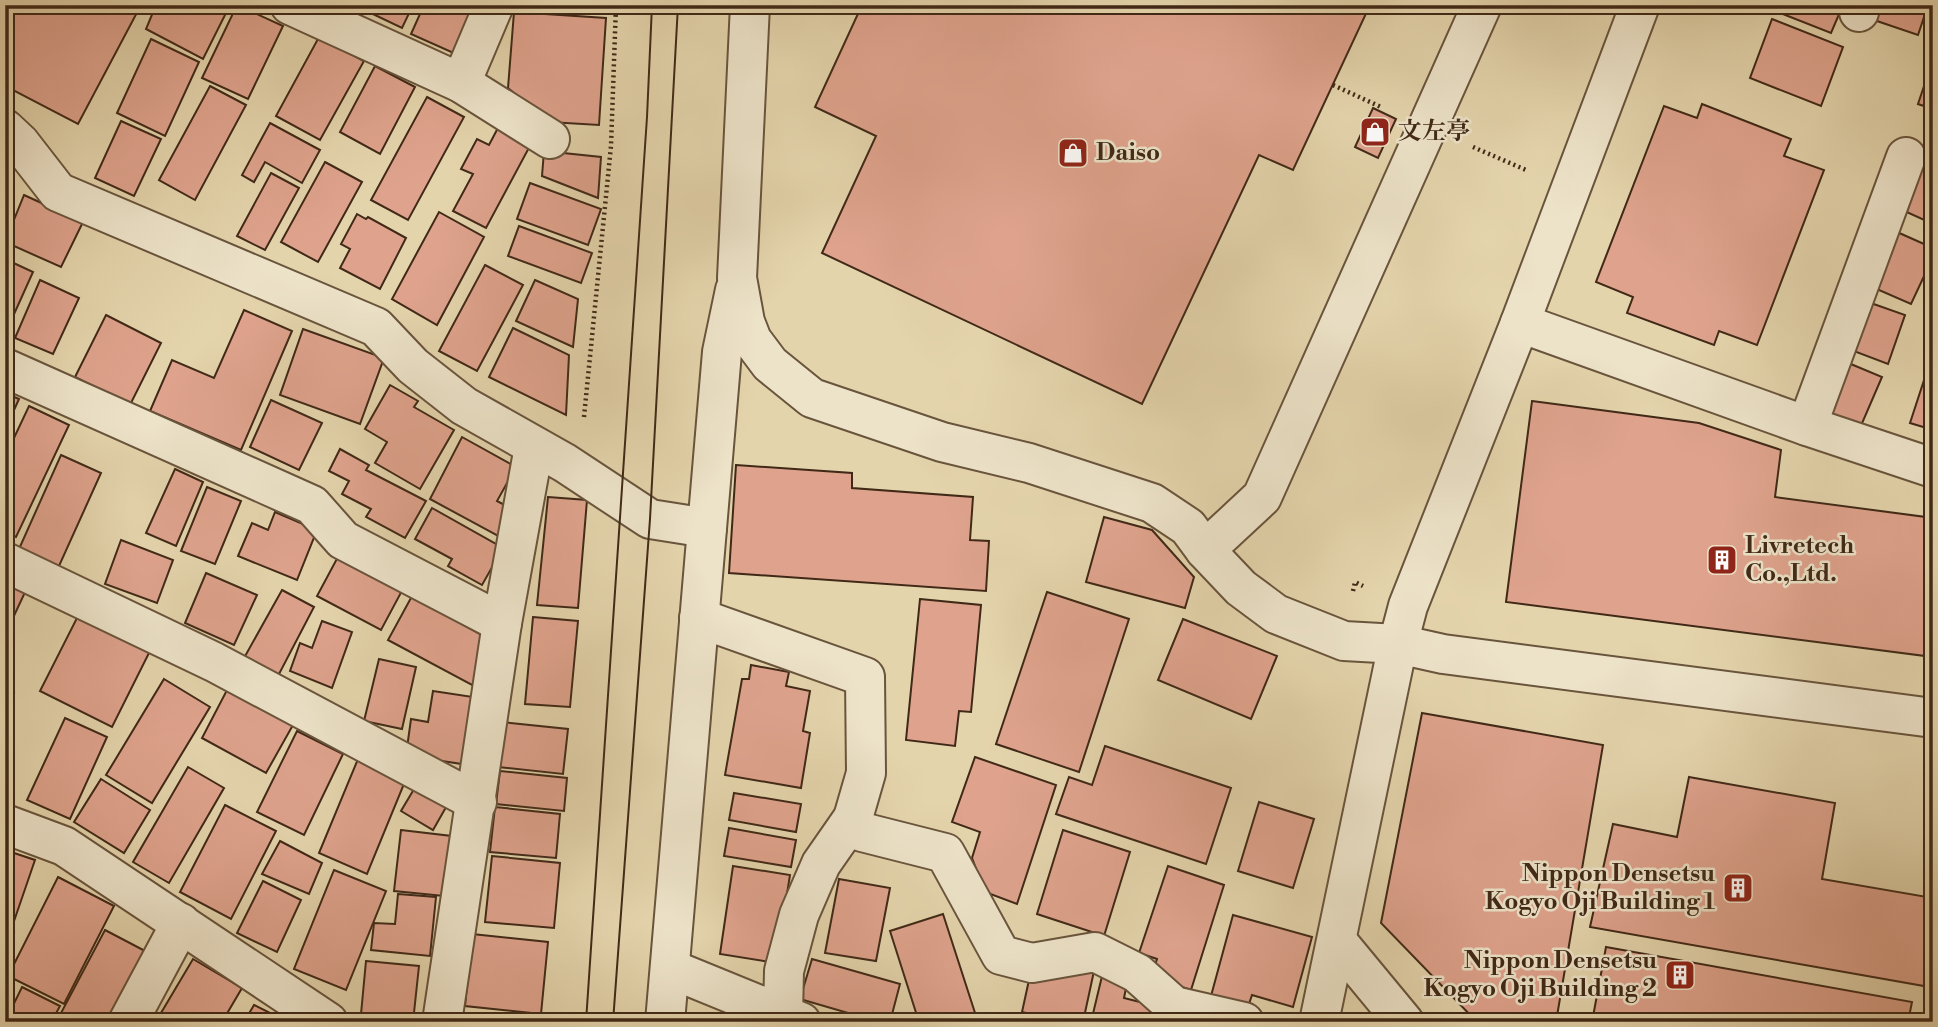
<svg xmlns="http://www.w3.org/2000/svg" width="1938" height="1027" font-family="'Libre Bodoni','Noto Serif JP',serif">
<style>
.building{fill:#dfa38d;stroke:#402917;stroke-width:2}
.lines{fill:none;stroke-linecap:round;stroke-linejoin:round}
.minor-casing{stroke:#69543c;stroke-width:42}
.path{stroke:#402917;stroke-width:4.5;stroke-dasharray:2 3.5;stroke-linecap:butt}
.minor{stroke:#ede3c9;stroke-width:38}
.tram{stroke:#402917;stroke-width:2}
.labels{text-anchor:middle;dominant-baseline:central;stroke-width:5;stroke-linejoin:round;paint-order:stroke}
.poi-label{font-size:24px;font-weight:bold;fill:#402917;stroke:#ede3c9;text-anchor:start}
</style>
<rect width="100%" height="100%" fill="#e4d4ac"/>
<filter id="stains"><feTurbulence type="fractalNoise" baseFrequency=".00286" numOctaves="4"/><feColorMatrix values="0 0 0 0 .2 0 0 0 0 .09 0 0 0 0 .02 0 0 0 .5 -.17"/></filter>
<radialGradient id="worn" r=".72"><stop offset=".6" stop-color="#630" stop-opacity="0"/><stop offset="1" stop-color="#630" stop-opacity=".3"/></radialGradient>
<!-- building -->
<g class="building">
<polygon points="5,5 50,5 59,10 62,5 141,5 78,124 5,86"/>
<polygon points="156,5 230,5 203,59 146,29"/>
<polygon points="237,5 283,26 248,99 202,78"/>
<polygon points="354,5 413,5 402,28"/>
<polygon points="424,5 466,5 478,11 458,55 411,34"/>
<polygon points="531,5 606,5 605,14 531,9"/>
<polygon points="862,5 1370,5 1293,170 1259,155 1142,404 822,253 876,136 815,107"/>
<polygon points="1772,5 1843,5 1831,33 1770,9"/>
<polygon points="1878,5 1928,5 1918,35 1874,20"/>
<polygon points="514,12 606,18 599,125 549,122 508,88"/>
<polygon points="1772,19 1843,47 1821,106 1750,78"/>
<polygon points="319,37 364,61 320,140 276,116"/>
<polygon points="151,39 199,62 165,136 117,113"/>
<polygon points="1933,59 1933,109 1918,104"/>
<polygon points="375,66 415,87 380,154 340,132"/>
<polygon points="210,86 246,105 195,200 159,180"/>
<polygon points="427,97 464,117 408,220 371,200"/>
<polygon points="1702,104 1791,139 1784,156 1824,170 1757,345 1719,331 1714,345 1627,313 1633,297 1596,282 1664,106 1697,118"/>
<polygon points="1373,108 1396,119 1378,158 1355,147"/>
<polygon points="121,121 161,139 134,196 95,178"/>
<polygon points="270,123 320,150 302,183 265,162 254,182 242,175"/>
<polygon points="499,126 531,144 486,228 453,211 473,174 461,169 477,139 489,145"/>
<polygon points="1933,142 1933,224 1900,209"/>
<polygon points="544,151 601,157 598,198 542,176"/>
<polygon points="325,162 362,182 318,262 281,242"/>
<polygon points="271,173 299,188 265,250 237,236"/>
<polygon points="530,183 601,209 588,245 517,219"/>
<polygon points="24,195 83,222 61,267 5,242"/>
<polygon points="439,212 484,237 437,325 392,299"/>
<polygon points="357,214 366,219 368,217 406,238 380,289 340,268 350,249 341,244"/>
<polygon points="519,226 592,253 581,283 508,256"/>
<polygon points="1897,232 1933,248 1933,257 1911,304 1872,287"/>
<polygon points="5,259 33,272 6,332 5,332"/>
<polygon points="485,265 523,285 477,371 439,351"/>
<polygon points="40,280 79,298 53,354 15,338"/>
<polygon points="535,280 578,299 573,347 516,321"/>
<polygon points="1868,302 1905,315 1888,364 1851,350"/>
<polygon points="244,310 292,331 241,450 150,411 172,360 214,378"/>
<polygon points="106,315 161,343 130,405 75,377"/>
<polygon points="513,328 569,355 566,415 489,377"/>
<polygon points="303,329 384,358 360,424 280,395"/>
<polygon points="1846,362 1882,377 1860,428 1824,413"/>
<polygon points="1926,374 1933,376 1933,430 1910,423"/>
<polygon points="390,385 418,401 414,407 454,430 420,489 375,463 387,442 365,429"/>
<polygon points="5,393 19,399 5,430"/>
<polygon points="271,400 322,423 299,470 250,447"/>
<polygon points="1532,401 1699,423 1781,450 1775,497 1933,518 1933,657 1506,602"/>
<polygon points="29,406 69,425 16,537 5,532 5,457"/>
<polygon points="462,437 516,467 497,501 514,510 500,537 430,499"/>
<polygon points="340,449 369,465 366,470 426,501 405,538 366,517 371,509 342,494 349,481 329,471"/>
<polygon points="61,455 101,473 59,566 19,549"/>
<polygon points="736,465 852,473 852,488 973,497 970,540 989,541 986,591 729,573"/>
<polygon points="175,469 203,482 176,546 146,533"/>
<polygon points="207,487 241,501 215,564 181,551"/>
<polygon points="548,497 587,500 578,608 537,605"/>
<polygon points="432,508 503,548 482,585 448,566 452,559 415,539"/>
<polygon points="275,512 317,530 297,580 238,556 252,523 268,530"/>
<polygon points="1104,517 1152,530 1194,577 1185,608 1086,582"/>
<polygon points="121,540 173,560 157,603 105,584"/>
<polygon points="340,553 404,587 381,630 317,596"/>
<polygon points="206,573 257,595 234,645 185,623"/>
<polygon points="5,578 27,588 5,635"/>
<polygon points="282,590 314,607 278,676 244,658"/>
<polygon points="1047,592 1129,619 1079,772 996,744"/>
<polygon points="412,596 485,637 478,652 488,658 472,685 388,640"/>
<polygon points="920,599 981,605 971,712 959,711 955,746 906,740"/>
<polygon points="81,610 153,645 112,727 40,691"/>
<polygon points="533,617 578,621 570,707 525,704"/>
<polygon points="1183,619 1277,656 1251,719 1158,680"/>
<polygon points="322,621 352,632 332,688 290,671 300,643 312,648"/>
<polygon points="379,659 416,667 402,729 364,721"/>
<polygon points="751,665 789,672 786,686 810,691 803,731 810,733 801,788 725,775 742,679 749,679"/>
<polygon points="164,679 210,707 152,803 106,775"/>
<polygon points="5,690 14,693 5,718"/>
<polygon points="227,690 293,725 266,773 202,738"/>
<polygon points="433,691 473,697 462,764 422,758 423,751 407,748 411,719 428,722"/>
<polygon points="1422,713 1603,745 1556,1022 1477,1022 1381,923"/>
<polygon points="65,718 107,737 70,819 27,800"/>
<polygon points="502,722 568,729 563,774 498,767"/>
<polygon points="297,731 343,754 304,835 257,812"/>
<polygon points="1105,746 1231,788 1206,864 1056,814 1069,777 1092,785"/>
<polygon points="975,757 1056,785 1017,904 985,892 972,858 980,832 952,822"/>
<polygon points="358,759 406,779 367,874 319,853"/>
<polygon points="188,767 224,788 169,883 133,862"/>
<polygon points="500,771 567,778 564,811 496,804"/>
<polygon points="1689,777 1835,803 1822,879 1933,898 1933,938 1924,986 1590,927 1613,824 1677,837"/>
<polygon points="101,779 150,810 124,853 74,822"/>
<polygon points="417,784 449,802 433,830 401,811"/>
<polygon points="734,793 801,804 796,832 729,820"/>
<polygon points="1259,802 1314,819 1293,888 1238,871"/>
<polygon points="225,805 276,831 231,919 180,892"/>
<polygon points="495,807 560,814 556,858 490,852"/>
<polygon points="729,828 796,840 791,867 724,856"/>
<polygon points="401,830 460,837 454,897 394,891"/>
<polygon points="1063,830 1130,852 1104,936 1037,914"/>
<polygon points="280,841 322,863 309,894 262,874"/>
<polygon points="5,850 35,860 12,927 5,924"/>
<polygon points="492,856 560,863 554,928 485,922"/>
<polygon points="733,866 790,875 776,963 720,954"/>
<polygon points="1168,866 1224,885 1191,990 1151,977 1157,959 1139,953"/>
<polygon points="334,870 386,891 346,990 294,969"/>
<polygon points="58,877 114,906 64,1004 8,976"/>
<polygon points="839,879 890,888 876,961 825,953"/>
<polygon points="263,881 301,900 277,952 237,933"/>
<polygon points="398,894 436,897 430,956 371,950 374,923 395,924"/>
<polygon points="943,914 977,1019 968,1022 919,1022 890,931"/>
<polygon points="1233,915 1312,937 1293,1007 1252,995 1248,1007 1211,996"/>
<polygon points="5,930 14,933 5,957"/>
<polygon points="105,930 147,952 111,1022 77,1022 61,1013"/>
<polygon points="472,934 548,942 541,1014 465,1006"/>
<polygon points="1606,947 1912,1002 1908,1022 1592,1022"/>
<polygon points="193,959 242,988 222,1022 172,1022 173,1020 161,1013"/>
<polygon points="812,959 900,984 890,1022 879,1022 800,999"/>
<polygon points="366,961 419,966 413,1022 372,1022 361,1014"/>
<polygon points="1094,971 1083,1022 1062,1022 1022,1012 1029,980"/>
<polygon points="1103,972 1128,978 1124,998 1152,1005 1148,1022 1091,1022"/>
<polygon points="22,987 60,1006 54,1017 63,1022 5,1022"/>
<polygon points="254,1005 288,1022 244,1022"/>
<polygon points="482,1014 543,1021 543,1022 481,1022"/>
<polygon points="1358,1015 1364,1022 1342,1022 1343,1020"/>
</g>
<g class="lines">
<!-- minor casing -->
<g class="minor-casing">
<g id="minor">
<polyline points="290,5 461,83 550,139"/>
<polyline points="750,5 737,278 745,322 752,340 770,364 812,398 942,442 1029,463 1152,503 1188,527 1205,550 1241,588 1276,614 1344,641 1398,644 1443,654 1933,718"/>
<polyline points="1859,12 1861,5"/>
<polyline points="461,83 494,5"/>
<polyline points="5,129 20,143 58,192 376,327 413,366 464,406 565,463 650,519 707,528"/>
<polyline points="1520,323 1807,426 1933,468"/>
<polyline points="5,368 312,505 343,540 502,623"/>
<polyline points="1807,426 1906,157"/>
<polyline points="1205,550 1262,497 1482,5"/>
<polyline points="5,562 214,662 477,802"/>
<polyline points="699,618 865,677 866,773 853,818 862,832 945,853 1001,955 1032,963 1095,952 1137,973 1174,1006 1244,1022"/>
<polyline points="5,824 64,846 328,1022"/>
<polyline points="1337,941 1404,1022"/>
<polyline points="671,969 801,1022"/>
<polyline points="783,1014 784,971 799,915 821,864 853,818"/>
<polyline points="128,1022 181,923"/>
<polyline points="442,1022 502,623 534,447"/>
<polyline points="665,1022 722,352 735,290"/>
<polyline points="1319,1022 1398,644 1408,606 1520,323 1640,5"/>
</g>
</g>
<!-- path -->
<g class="path">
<polyline points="1333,85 1381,107"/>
<polyline points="1473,147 1526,170"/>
<polyline points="584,417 611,146 616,5"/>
<polyline points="1353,591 1355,582 1363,586"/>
</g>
<!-- minor -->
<use href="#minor" class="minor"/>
<!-- tram -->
<g class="tram">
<polyline points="586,1022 647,117 652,5"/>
<polyline points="613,1022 650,519 678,5"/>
</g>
</g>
<!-- icons -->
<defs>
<g id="shop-square" transform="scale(1.575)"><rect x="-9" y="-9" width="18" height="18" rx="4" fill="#8f2418" stroke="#ede3c9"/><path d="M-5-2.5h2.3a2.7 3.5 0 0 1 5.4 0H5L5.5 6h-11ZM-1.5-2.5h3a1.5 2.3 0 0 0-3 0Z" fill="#fff"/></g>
<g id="building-square" transform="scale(1.575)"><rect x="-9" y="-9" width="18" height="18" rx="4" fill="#8f2418" stroke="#ede3c9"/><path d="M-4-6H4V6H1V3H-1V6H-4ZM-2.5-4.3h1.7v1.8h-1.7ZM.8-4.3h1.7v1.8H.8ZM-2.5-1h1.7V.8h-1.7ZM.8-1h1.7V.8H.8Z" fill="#fff"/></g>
</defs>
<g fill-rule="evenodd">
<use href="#shop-square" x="1375" y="132"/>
<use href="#shop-square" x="1073" y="153"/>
<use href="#building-square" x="1722" y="560"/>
<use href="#building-square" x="1738" y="888"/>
<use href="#building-square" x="1680" y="975"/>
</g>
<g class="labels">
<!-- poi labels -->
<g class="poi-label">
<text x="1398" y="132">文左亭</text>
<text x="1096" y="153">Daiso</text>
<text x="1745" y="546">Livretech<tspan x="1745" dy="28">Co.,Ltd.</tspan></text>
<text x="1715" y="874" text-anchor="end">Nippon Densetsu<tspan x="1715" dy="28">Kogyo Oji Building 1</tspan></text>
<text x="1657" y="961" text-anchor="end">Nippon Densetsu<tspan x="1657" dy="28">Kogyo Oji Building 2</tspan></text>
</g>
</g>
<!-- margin -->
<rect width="1938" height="1027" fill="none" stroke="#e4d4ac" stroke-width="28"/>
<rect x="7" y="7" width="1924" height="1013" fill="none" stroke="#402917" stroke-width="3.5"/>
<rect x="14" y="14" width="1910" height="999" fill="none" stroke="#402917" stroke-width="2"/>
<rect width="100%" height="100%" filter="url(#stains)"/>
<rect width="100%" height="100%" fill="url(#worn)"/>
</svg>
